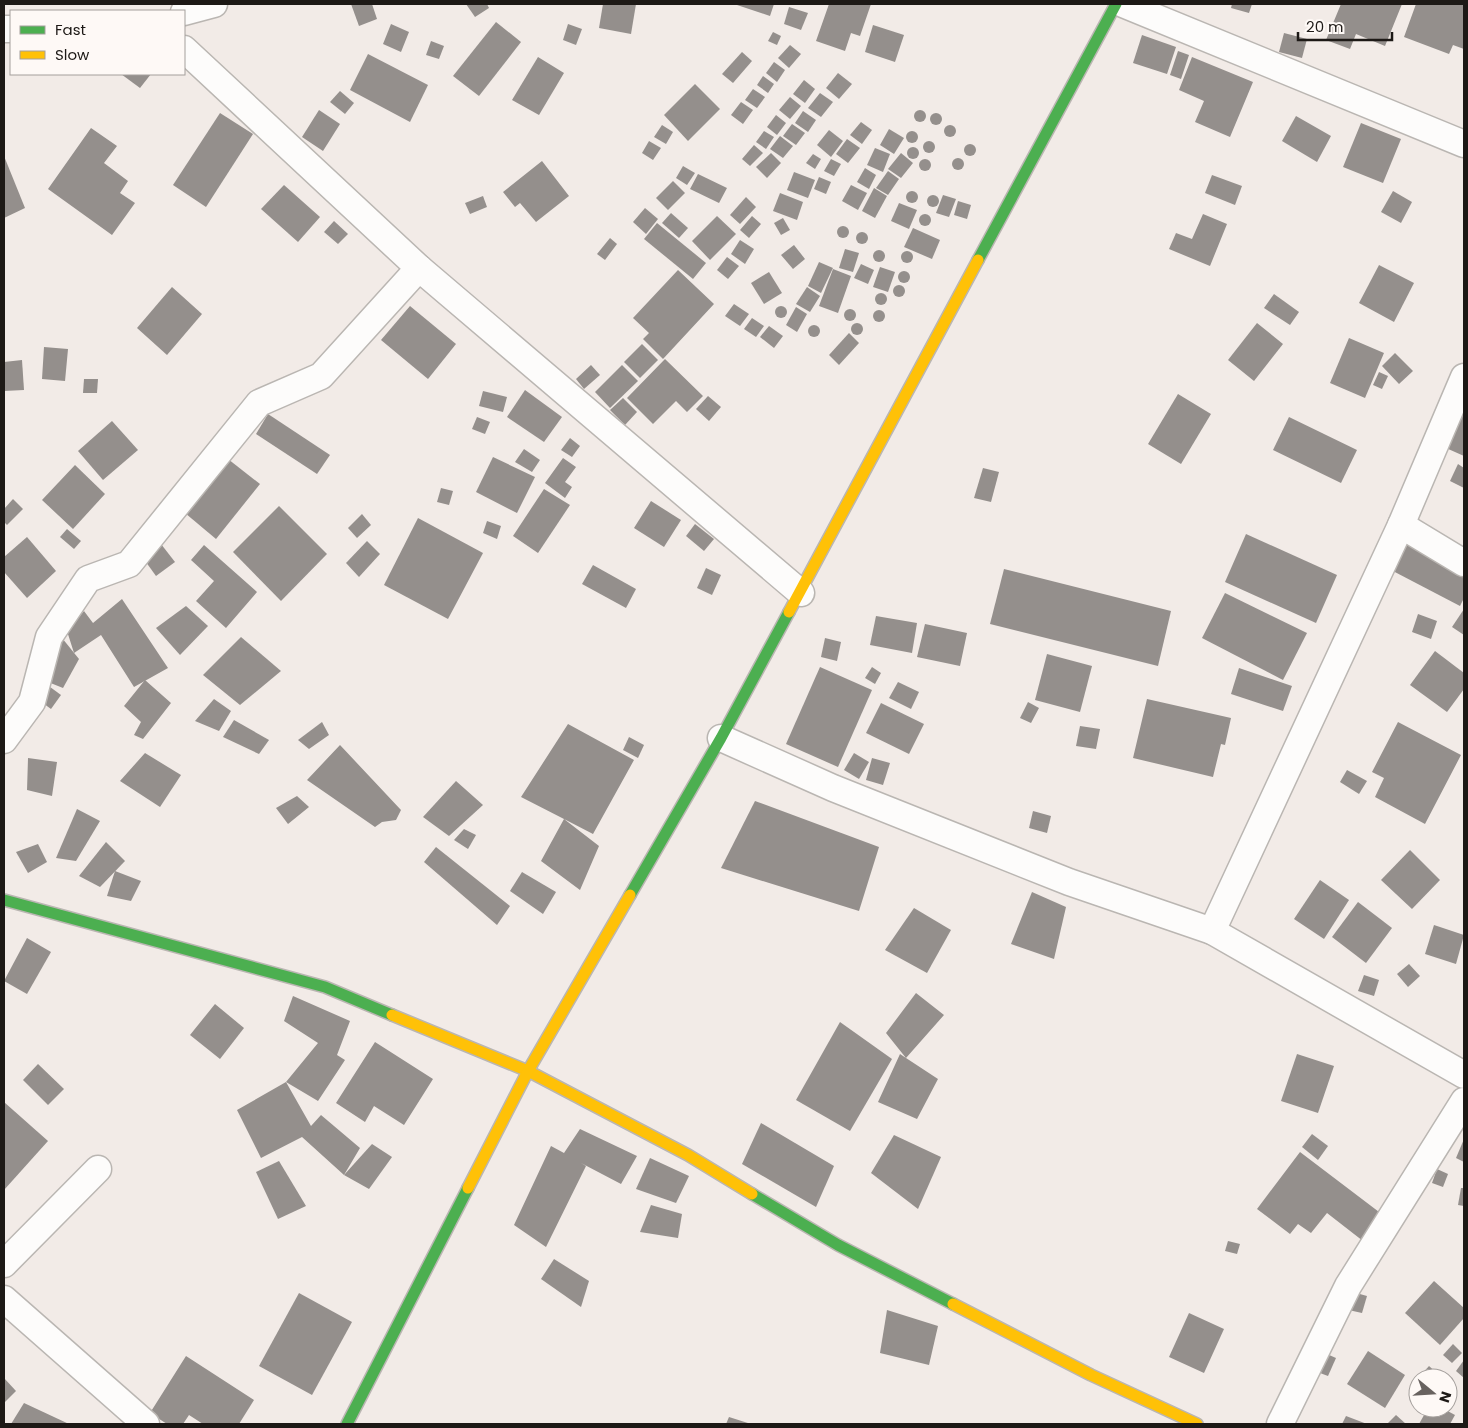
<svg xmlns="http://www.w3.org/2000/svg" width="1468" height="1428" font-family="Poppins,sans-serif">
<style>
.building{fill:#948f8c}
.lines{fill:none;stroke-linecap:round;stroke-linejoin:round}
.street-casing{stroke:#bab6b2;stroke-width:29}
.fast-casing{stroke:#bab6b2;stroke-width:14}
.slow-casing{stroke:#bab6b2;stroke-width:14}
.street{stroke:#fdfcfb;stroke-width:26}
.fast{stroke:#4caf50;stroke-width:11}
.slow{stroke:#ffc107;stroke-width:11}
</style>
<rect width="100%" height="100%" fill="#f2ebe7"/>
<!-- building -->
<g class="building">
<polygon points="351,4 372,4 377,19 359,26"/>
<polygon points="466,4 487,4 489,8 475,17"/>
<polygon points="603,4 636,4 631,34 599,28"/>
<polygon points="734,4 774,4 770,16"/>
<polygon points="829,4 871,4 860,36 851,33 845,51 816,41"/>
<polygon points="1232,4 1252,4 1249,13 1231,8"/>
<polygon points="1341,4 1402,4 1385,46 1356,34 1350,49 1326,40"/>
<polygon points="1416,4 1464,4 1464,49 1453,45 1449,54 1404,37"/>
<polygon points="789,7 808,13 801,30 784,24"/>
<polygon points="496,22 521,42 479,96 453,76"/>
<polygon points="391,24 409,32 401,52 383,44"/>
<polygon points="568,24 582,29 576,45 563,40"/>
<polygon points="873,25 904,35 895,62 865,52"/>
<polygon points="773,32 781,36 777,45 768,41"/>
<polygon points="1284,33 1307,39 1302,58 1279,52"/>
<polygon points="1142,35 1176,47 1167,74 1133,63"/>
<polygon points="431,41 444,46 439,59 426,55"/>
<polygon points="790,45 801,54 789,68 778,58"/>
<polygon points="1178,51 1189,55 1181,79 1170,75"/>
<polygon points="742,52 752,61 733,83 722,74"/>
<polygon points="368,54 428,85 410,122 350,90"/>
<polygon points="538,57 564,73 539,115 512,100"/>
<polygon points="1192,57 1253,82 1230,137 1195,122 1204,101 1179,90"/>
<polygon points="774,62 785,70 777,82 766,73"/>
<polygon points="838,73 852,84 839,99 826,88"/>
<polygon points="121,74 151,74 140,88"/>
<polygon points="763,76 774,84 768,93 757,85"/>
<polygon points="804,80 815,89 805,103 793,94"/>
<polygon points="695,84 720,109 688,141 664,115"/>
<polygon points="753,89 765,97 757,108 745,100"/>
<polygon points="340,91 354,103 345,114 330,102"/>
<polygon points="820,93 833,102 821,117 808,108"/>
<polygon points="790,97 801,106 790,119 779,110"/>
<polygon points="741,102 753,110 743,124 731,115"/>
<circle cx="920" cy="116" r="6"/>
<polygon points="319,110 340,124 323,151 302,137"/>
<polygon points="803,111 816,120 808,132 795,123"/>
<circle cx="936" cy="119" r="6"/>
<polygon points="220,113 253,134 206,207 173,185"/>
<polygon points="776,115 786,123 777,135 767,127"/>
<polygon points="1296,116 1331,136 1317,162 1282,141"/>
<polygon points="861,122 872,130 862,144 850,135"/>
<polygon points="1361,123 1401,139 1383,183 1343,167"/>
<polygon points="792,124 805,133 796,145 783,136"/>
<circle cx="950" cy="131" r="6"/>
<polygon points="662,125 673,132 666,144 654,137"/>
<polygon points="91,128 117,146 104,163 128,181 120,193 135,203 112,235 48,189"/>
<polygon points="889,129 904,138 894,154 880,145"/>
<polygon points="829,130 843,141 831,157 817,145"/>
<circle cx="912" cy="137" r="6"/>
<polygon points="764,131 774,137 766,149 756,142"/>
<polygon points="780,136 793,146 783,158 770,149"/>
<polygon points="847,139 860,148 848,163 836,154"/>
<circle cx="929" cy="147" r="6"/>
<polygon points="649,141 661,148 653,160 642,153"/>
<circle cx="970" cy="150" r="6"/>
<polygon points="754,145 763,153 750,166 742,159"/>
<circle cx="913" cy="153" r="6"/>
<polygon points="875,148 890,154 883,172 867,165"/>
<polygon points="771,153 781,163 767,178 756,167"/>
<polygon points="901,153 913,163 901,178 888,169"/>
<polygon points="813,154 821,159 815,169 806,163"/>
<polygon points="4,156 25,208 4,218"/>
<circle cx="958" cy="164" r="6"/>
<circle cx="925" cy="165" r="6"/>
<polygon points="831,159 841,164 834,176 824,171"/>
<polygon points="542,161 569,196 536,222 520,203 515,207 503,192"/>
<polygon points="683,166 695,173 687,185 676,178"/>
<polygon points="865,168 876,175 869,189 857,182"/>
<polygon points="888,171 899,179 888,195 876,188"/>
<polygon points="794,172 815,180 808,198 787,190"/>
<polygon points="698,174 727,188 719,203 690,189"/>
<polygon points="1212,175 1242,186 1235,205 1205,193"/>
<polygon points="819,177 831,182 826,194 814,189"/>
<polygon points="673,181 685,193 668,210 656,198"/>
<polygon points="284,185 320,217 298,242 261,209"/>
<polygon points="851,185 867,193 858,210 842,201"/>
<polygon points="874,188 887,196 875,218 862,211"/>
<circle cx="912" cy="197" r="6"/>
<polygon points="1393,191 1412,202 1401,223 1381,212"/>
<polygon points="780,193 803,202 797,220 773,211"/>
<circle cx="933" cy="201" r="6"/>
<polygon points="943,195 956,199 949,217 936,213"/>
<polygon points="483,196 487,207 470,214 465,203"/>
<polygon points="746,197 756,207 740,224 730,215"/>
<polygon points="958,201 971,205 967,219 954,215"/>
<polygon points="899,203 917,210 909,229 891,221"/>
<polygon points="645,208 658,219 646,234 633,222"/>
<polygon points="671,213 688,228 679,238 662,223"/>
<circle cx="925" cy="220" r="6"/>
<polygon points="1203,214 1227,224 1210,266 1169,249 1176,233 1192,239"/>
<polygon points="717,216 736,234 710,260 692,241"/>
<polygon points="752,216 761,224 749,238 740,230"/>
<polygon points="783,218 790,230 781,235 774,223"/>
<polygon points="334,221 348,234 338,244 324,232"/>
<polygon points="657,223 706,263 693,279 644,239"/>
<circle cx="843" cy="232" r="6"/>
<polygon points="913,228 940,240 932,259 904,247"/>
<circle cx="862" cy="238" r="6"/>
<polygon points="610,238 617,244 605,260 597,254"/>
<polygon points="740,240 754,249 745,264 731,254"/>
<polygon points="794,245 805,259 793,269 781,255"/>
<polygon points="845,249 859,253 853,272 839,268"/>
<circle cx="879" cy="256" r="6"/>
<circle cx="907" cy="257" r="6"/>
<polygon points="727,257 739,266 728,279 717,270"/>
<polygon points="819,262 833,268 821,293 808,286"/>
<polygon points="861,264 874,270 868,284 854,278"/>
<polygon points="1379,265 1414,283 1394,322 1359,303"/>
<polygon points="880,267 895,272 888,292 873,287"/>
<polygon points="833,269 851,276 838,313 819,306"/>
<polygon points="678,270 714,304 663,359 643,339 649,333 633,318"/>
<circle cx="904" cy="277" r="6"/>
<polygon points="769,272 782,293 764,304 751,283"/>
<circle cx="899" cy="291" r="6"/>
<polygon points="172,287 202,314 167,355 137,328"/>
<polygon points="807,287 820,296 810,312 796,304"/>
<circle cx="881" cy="299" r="6"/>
<polygon points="1274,294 1299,312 1290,325 1264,308"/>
<polygon points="734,304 749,314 740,326 725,316"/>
<circle cx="781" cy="312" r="6"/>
<polygon points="410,306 456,344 428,379 381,340"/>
<polygon points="796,307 807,314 797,332 786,325"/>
<circle cx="850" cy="315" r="6"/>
<circle cx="879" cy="316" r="6"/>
<polygon points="752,318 764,326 756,337 744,329"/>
<circle cx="857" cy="329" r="6"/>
<polygon points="1257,323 1283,344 1254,381 1228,360"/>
<circle cx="814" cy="331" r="6"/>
<polygon points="769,326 783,336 774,348 760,337"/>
<polygon points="849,333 859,343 839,365 829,355"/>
<polygon points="1349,338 1384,353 1365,398 1330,383"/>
<polygon points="642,344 658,360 640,378 624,362"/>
<polygon points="44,347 68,349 65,381 42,379"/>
<polygon points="1395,353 1413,371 1399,384 1382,366"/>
<polygon points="665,359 703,396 687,412 676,401 653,424 627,398"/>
<polygon points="22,360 24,390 4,391 4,362"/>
<polygon points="591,365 600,375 584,389 576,379"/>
<polygon points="622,365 638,381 610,408 595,392"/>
<polygon points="1379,372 1388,376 1382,389 1373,385"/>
<polygon points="84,379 98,379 97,393 83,393"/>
<polygon points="525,390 562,417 544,442 507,417"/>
<polygon points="483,391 507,397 503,412 479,406"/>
<polygon points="1178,394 1211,414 1181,464 1148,444"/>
<polygon points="708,396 721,407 709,421 696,409"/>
<polygon points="623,398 637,412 625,425 610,410"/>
<polygon points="1460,413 1464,414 1464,456 1446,448"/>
<polygon points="268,414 330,455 317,474 256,434"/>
<polygon points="477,417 490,422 485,434 472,429"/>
<polygon points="1289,417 1357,450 1341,483 1273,450"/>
<polygon points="112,421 138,450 103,480 78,451"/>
<polygon points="570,438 580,446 572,457 561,450"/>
<polygon points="524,449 540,460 532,472 515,462"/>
<polygon points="493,457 535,477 517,513 476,492"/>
<polygon points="563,458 576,467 565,482 572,487 565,498 545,483"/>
<polygon points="228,459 260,484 216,539 185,513"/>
<polygon points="1458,464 1464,468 1464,488 1450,481"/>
<polygon points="75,465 105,494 73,529 42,500"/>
<polygon points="983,468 999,472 991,502 974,498"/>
<polygon points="441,488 453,491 449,505 437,502"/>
<polygon points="544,489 570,505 538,553 513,536"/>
<polygon points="13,499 23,509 7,525 4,522 4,509"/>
<polygon points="651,501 681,520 664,547 634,528"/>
<polygon points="279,506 327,554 281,601 233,552"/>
<polygon points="362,514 371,525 357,538 348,528"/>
<polygon points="418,518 483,553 448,619 384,585"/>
<polygon points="487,521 501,526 497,539 483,533"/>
<polygon points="695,524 714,539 704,551 686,536"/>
<polygon points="67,529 81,541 74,549 60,537"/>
<polygon points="1246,534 1337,575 1316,623 1225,582"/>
<polygon points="27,537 56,571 27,598 4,572 4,557"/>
<polygon points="367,541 380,554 359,577 346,563"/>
<polygon points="1405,543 1464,573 1464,598 1460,606 1391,570"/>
<polygon points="161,544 175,562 156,576 143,558"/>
<polygon points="204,545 257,592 226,628 196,601 214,581 191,560"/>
<polygon points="593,565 636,589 626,608 582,584"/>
<polygon points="706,568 721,575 712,595 697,588"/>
<polygon points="1004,569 1171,611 1158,666 990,624"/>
<polygon points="1225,593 1307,633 1283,680 1202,638"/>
<polygon points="122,599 168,668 134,687 101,635 74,653 67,631 84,611 93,623"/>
<polygon points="186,606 208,626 180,655 156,628"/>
<polygon points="1464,609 1464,635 1452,627"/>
<polygon points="1418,614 1437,621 1431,639 1412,632"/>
<polygon points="876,616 917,623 912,653 870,645"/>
<polygon points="925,624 967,633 960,666 917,657"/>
<polygon points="241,637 281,671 240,705 203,675"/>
<polygon points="62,638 79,659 63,688 48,682"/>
<polygon points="825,638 841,642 837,661 821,657"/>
<polygon points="1435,651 1464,673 1464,689 1447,712 1410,685"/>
<polygon points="1047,654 1092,666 1080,712 1035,700"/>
<polygon points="820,667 872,690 838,767 786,744"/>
<polygon points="872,667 881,673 875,684 865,678"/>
<polygon points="1239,668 1292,686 1283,711 1231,694"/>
<polygon points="145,680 171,703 143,739 134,735 141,722 124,706"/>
<polygon points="898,682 919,692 911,709 889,698"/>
<polygon points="46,684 61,695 51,709 36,698"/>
<polygon points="214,699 231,711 219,731 195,721"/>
<polygon points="1147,699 1231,718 1225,745 1221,744 1213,777 1133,758"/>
<polygon points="1028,702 1039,708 1031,723 1020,718"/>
<polygon points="881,703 924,724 909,754 866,733"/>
<polygon points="234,720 269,740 259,754 223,737"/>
<polygon points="322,722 329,735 309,749 298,740"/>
<polygon points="1398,722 1461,755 1425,824 1375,797 1384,778 1372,772"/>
<polygon points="568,724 634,760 593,834 564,819 599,846 580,890 541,861 564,819 521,797"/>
<polygon points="1080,726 1100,729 1096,749 1076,746"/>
<polygon points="629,737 644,745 638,758 623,750"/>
<polygon points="340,745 401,810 396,820 382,822 375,827 307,780"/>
<polygon points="145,753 181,775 160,807 120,781"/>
<polygon points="854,753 869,762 859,779 844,770"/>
<polygon points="28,758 57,762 52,796 27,790"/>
<polygon points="872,758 890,763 883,785 866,780"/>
<polygon points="1347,770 1367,781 1359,794 1340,782"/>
<polygon points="456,781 483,805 449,836 423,817"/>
<polygon points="297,796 309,807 288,824 276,808"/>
<polygon points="755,801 879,847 859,911 721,868"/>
<polygon points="77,809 100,821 76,861 56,858"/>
<polygon points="1033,811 1051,816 1047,833 1029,828"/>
<polygon points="464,829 476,835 468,849 454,840"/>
<polygon points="106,842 125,861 100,887 79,876"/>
<polygon points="38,844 47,862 28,873 16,852"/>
<polygon points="436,847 510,906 497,925 424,862"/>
<polygon points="1410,850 1440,880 1412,909 1381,880"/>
<polygon points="115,871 141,881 131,901 107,896"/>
<polygon points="522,872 556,892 543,914 510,891"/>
<polygon points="1320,880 1349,900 1324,939 1294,919"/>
<polygon points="1032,892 1066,907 1054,959 1011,944"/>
<polygon points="1358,902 1392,928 1366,963 1332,937"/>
<polygon points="914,908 951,930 927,973 885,950"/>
<polygon points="1434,925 1464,935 1456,964 1425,954"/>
<polygon points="27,938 51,952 27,994 4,981"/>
<polygon points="1409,964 1420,976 1408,987 1397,974"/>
<polygon points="1364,975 1379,980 1374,996 1358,991"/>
<polygon points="916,993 944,1015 906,1058 938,1079 917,1119 878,1102 900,1054 906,1058 886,1033"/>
<polygon points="293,996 350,1021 337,1055 345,1060 318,1101 286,1082 318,1043 284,1021"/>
<polygon points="215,1004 244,1028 220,1059 190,1035"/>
<polygon points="840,1022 892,1059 850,1131 796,1100"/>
<polygon points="375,1042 433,1079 404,1125 374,1106 365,1122 336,1103"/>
<polygon points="1297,1054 1334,1066 1318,1113 1281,1101"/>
<polygon points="38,1064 64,1089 48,1105 23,1080"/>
<polygon points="286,1082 311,1126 321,1115 360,1148 344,1175 302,1137 261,1158 237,1110"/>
<polygon points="4,1102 48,1141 4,1190"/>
<polygon points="761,1123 834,1166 816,1207 742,1164"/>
<polygon points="580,1129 637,1156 621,1184 581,1163 586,1166 546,1247 514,1225 551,1146 564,1153"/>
<polygon points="1312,1134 1328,1146 1318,1160 1302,1147"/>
<polygon points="894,1135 941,1157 918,1209 871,1173"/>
<polygon points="1464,1139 1464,1162 1456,1158"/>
<polygon points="372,1144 392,1157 369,1189 344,1175"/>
<polygon points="1300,1152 1383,1215 1363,1241 1327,1213 1311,1233 1298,1224 1290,1234 1257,1209"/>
<polygon points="650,1158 689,1176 676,1203 636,1189"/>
<polygon points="279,1161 306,1206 278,1219 256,1172"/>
<polygon points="1437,1169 1448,1174 1443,1187 1432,1183"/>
<polygon points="1461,1188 1464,1188 1464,1206 1458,1205"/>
<polygon points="651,1205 682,1214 678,1238 640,1232"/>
<polygon points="1228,1241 1240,1244 1237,1254 1225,1251"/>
<polygon points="554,1259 589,1281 581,1307 541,1279"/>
<polygon points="1434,1281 1464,1308 1464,1318 1440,1345 1405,1313"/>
<polygon points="1349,1291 1367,1296 1362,1313 1344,1309"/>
<polygon points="299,1293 352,1322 312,1395 259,1366"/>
<polygon points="887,1310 938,1326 929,1365 880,1353"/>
<polygon points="1189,1313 1224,1329 1204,1373 1169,1357"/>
<polygon points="1453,1344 1462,1353 1452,1363 1443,1355"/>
<polygon points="1320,1351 1336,1358 1328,1376 1312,1370"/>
<polygon points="1368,1351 1405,1375 1385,1408 1347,1384"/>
<polygon points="186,1356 254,1400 239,1424 203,1424 189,1415 183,1424 167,1424 150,1413"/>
<polygon points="1464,1360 1464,1378 1456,1371"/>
<polygon points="1429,1366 1438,1374 1435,1378 1423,1378 1421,1375"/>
<polygon points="4,1378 16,1391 4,1403"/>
<polygon points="24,1403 69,1424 11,1424"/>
<polygon points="1428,1408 1442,1408 1455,1415 1450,1424 1419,1424"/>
<polygon points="1396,1415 1406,1424 1387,1424"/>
<polygon points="1346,1416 1367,1424 1342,1424"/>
<polygon points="729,1417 751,1424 726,1424"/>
</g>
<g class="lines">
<!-- street casing -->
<g class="street-casing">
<g id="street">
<polyline points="1123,4 1464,144"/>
<polyline points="184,12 214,4"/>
<polyline points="4,29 11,29"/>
<polyline points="184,49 419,268 801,593"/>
<polyline points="1401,525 1464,563"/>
<polyline points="721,738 833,788 1069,882 1212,931 1464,1075"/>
<polyline points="4,740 32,702 49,637 88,579 129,564 259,403 321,376 419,268"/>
<polyline points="1212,931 1401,525 1464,377"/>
<polyline points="4,1264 98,1169"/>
<polyline points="4,1299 146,1424"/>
<polyline points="1280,1424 1348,1286 1464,1101"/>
</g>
</g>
<!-- fast casing -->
<g class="fast-casing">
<g id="fast">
<polyline points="978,260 1116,4"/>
<polyline points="630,895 721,738 789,612"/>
<polyline points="4,900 325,987 392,1015"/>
<polyline points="752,1194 838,1245 953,1304"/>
<polyline points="347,1424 468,1188"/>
</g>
</g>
<!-- slow casing -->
<g class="slow-casing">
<g id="slow">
<polyline points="789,612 978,260"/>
<polyline points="392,1015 528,1071 688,1155 752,1194"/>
<polyline points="468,1188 528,1071 630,895"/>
<polyline points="953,1304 1091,1375 1197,1424"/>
</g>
</g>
<!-- street -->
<use href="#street" class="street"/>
<!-- fast -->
<use href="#fast" class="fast"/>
<!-- slow -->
<use href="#slow" class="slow"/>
</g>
<!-- border -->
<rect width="1468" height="1428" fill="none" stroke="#1d1916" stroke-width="10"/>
<!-- legend -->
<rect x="10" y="10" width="175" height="65" fill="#fef9f6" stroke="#a49f9c"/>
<rect x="20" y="26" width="25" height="8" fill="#4caf50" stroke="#a49f9c"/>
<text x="55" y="35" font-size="15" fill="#1d1916">Fast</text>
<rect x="20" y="51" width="25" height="8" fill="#ffc107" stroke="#a49f9c"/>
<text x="55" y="60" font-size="15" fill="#1d1916">Slow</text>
<!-- north arrow -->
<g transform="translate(1433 1393) rotate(108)"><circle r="24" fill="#fef9f6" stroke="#a49f9c"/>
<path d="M0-4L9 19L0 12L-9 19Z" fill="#68625f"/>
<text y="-8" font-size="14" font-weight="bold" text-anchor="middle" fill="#1d1916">N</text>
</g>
<!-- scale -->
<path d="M1298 32v8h94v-8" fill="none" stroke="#1d1916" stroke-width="2.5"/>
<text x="1306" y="32" font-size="15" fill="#1d1916" stroke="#fef9f6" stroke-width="4" paint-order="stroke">20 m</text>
</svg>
